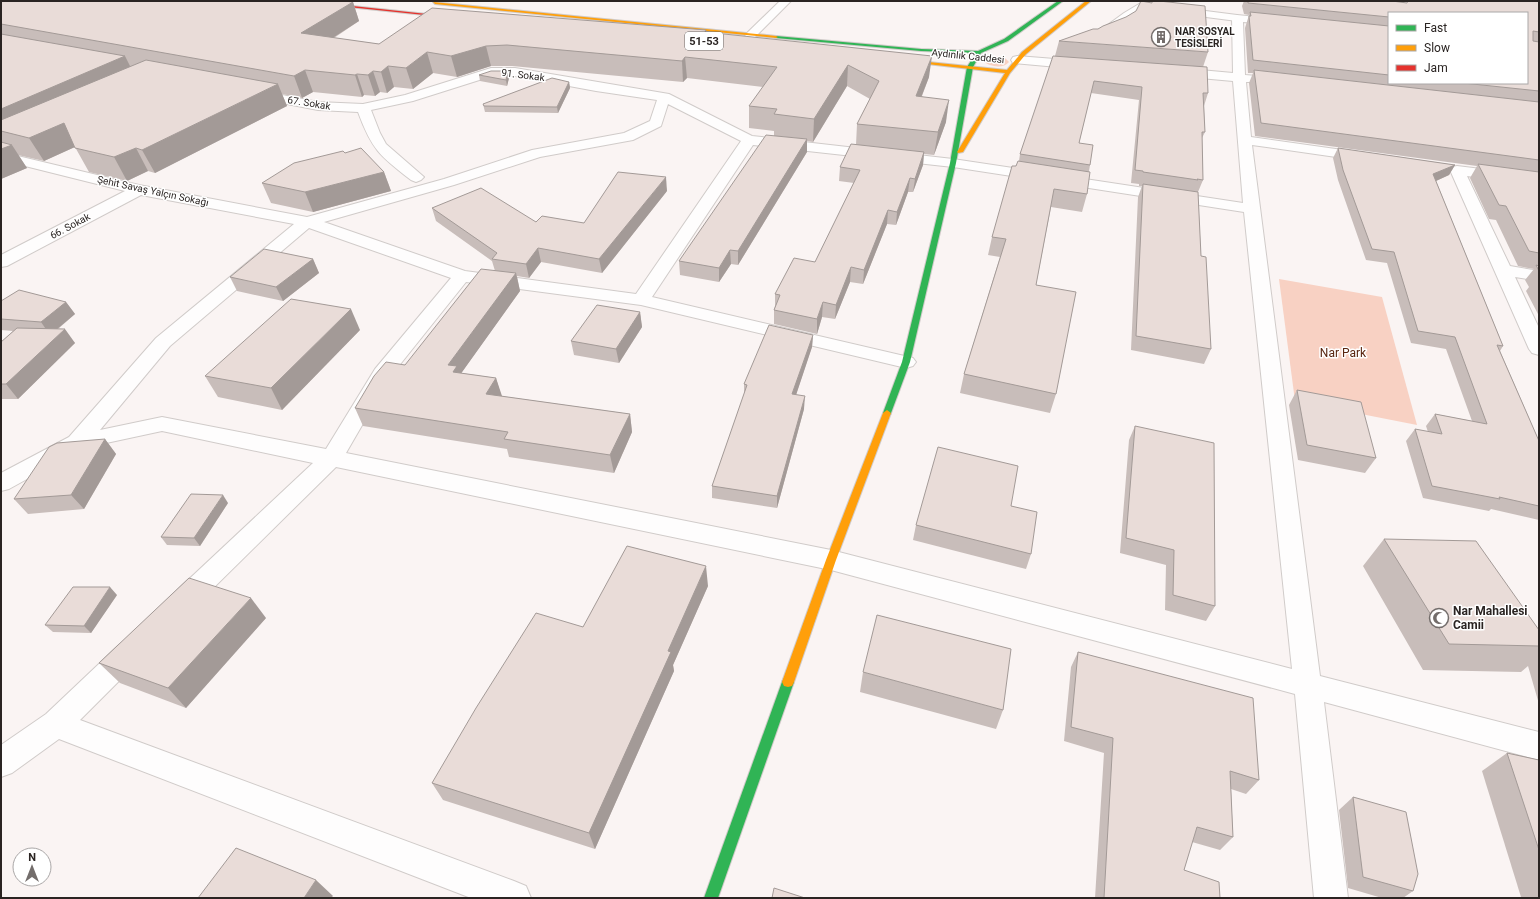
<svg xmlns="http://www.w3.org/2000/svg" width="1540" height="899" font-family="Roboto,sans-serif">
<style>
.green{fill:#f8d1c3}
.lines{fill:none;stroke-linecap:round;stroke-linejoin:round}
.lane-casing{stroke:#d0cbc9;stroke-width:2}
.street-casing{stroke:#d0cbc9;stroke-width:2}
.fast-casing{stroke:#d0cbc9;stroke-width:2}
.slow-casing{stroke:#d0cbc9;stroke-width:2}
.jam-casing{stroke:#d0cbc9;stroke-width:2}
.lane{fill:#fefdfd;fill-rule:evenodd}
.street{fill:#fefdfd;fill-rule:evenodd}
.fast{fill:#30b455;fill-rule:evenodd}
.slow{fill:#ff9f0a;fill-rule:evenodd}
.jam{fill:#e5322d;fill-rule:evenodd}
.wall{fill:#c8bdba;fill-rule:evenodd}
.shaded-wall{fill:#a39a97}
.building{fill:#e9dcd8;stroke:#a39a97}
.labels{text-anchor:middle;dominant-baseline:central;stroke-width:3;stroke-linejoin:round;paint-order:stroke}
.far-poi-label{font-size:10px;font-weight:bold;fill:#2a2422;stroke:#fff;text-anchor:start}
.far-street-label{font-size:10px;fill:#2a2422;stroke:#fff}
.shield{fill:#fff;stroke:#6a6664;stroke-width:1}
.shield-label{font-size:11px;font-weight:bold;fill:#2a2422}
.park-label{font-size:12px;fill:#592611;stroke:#fff}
.poi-label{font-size:12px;font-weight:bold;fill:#2a2422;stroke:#fff;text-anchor:start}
</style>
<rect width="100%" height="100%" fill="#faf4f3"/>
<!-- green -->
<g class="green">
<path d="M995 56 1004 57 1009 62C1003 69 990 67 983 61L984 58Z"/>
<polygon points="1279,279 1382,297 1417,425 1295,401"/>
</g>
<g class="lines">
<!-- lane casing -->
<g class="lane-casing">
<polygon id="lane" points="1144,1 1154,1 1151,4 1237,15 1241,18 1237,21 1144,9 1130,17 1104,36 1098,36 1096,34 1098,32 1124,13"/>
</g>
<!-- street casing -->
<g class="street-casing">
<g id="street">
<polygon points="780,1 791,1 755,37 747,37 745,35 747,33"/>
<path d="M1237 15 1278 19 1284 22 1278 25 1243 22 1245 75 1257 76 1259 79 1257 82H1246L1251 137 1364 153 1369 154 1371 157 1369 160 1364 161 1252 145 1320 676 1539 732V760L1324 702 1348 898H1314L1295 694 831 570 336 467 189 612 180 615 171 612 167 604 171 596 313 463 162 431 83 448 9 489 1 491V473L69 437 156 338 294 224 141 195 7 266 1 267V255L125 191 1 160V152L139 185 307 217 444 179 532 150 624 133 650 121 657 100 596 91 515 76H492L413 101 371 110 380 133 386 144 424 177 421 180 416 182 411 180C380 156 372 150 358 112L318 110 256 98 251 97 250 94 251 91 256 90 318 102 363 104 405 95 491 68H515L669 94 752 136 953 159 1243 203 1233 81 1178 76 1174 75 1172 72 1174 69 1178 68 1233 73 1232 18ZM668 104 741 141 636 294 465 271 324 222 454 185 540 157 633 140 661 126ZM753 145 953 167 1244 212 1292 669 831 550 346 453 390 377 466 282 641 305 906 368 913 366 916 362 913 358 652 297ZM309 228 451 278 375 369 326 449 162 417 100 430 170 346Z"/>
<polygon points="1017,56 1080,61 1084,62 1086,65 1084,68 1080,69 1013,63 1011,60 1013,57"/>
<polygon points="1457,166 1539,176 1539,186 1467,176 1510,266 1539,271 1539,281 1515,277 1539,328 1539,355 1532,353 1529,349 1450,170 1452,167"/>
<polygon points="130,640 140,644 144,652 140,660 80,720 514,881 526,886 531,898 471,898 59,739 12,773 1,777 1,745 46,714 120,644"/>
</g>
</g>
<!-- fast casing -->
<g class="fast-casing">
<g id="fast">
<polygon points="1058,1 1063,1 1008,41 981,53 973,67 956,163 910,362 891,413 890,415 884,415 883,413 902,362 950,163 967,67 976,53 921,51 776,38 774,37 776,36 921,49 978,51 1004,39"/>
<polygon points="788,677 792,678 794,682 718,898 704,898 782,682 784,678"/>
</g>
</g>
<!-- slow casing -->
<g class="slow-casing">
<g id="slow">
<polygon points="1086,1 1091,1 1026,54 1010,73 963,152 958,153 957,152 1005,73 901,61 899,61 899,59 1007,70 1022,52"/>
<polygon points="433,2 776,36 778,37 776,38 435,4"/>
<polygon points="887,410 891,413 836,560 794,682 792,686 788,687 784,686 782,682 826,560 883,413"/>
</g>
</g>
<!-- jam casing -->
<g class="jam-casing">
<polygon id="jam" points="291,1 306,1 455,17 453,18"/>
</g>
<!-- lane -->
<use href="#lane" class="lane"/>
<!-- street -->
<use href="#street" class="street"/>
<!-- fast -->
<use href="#fast" class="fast"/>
<!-- slow -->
<use href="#slow" class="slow"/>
<!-- jam -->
<use href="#jam" class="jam"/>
</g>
<!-- wall -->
<g class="wall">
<polygon points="1,1 353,2 359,21 334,38 379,44 706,32 929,77 922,96 946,122 934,155 924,154 923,165 913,192 908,192 896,225 887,224 863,284 850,282 835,319 822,317 817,334 774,324 774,310 775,306 775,294 815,262 854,183 839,181 840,167 856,145 857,124 870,99 847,86 813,142 807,141 807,152 738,265 731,264 719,282 680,275 679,261 774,136 774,131 749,128 749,106 763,87 687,78 683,82 512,66 491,66 457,77 433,73 413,89 394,87 387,93 380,92 375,96 364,95 362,97 313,92 302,98 282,94 287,106 155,173 148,171 127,181 89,172 75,147 44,161 18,155 27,168 1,179"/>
<path d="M1244 1H1392L1407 3 1539 1V316L1526 291 1529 287 1525 280 1534 269 1518 266 1496 220 1489 219 1470 178 1477 166 1255 136 1249 83 1253 73H1248L1245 28 1249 15 1244 14 1242 6ZM1389 13 1527 83H1389Z"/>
<polygon points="1059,41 1208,52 1203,67 1208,93 1204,106 1205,132 1202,138 1203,180 1198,192 1201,256 1211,349 1204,364 1131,350 1138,197 1142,186 1139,186 1139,184 1131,183 1139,100 1091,93 1079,143 1090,165 1089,171 1087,194 1082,212 1051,207 1036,285 1056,394 1050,413 960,393 964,374 1000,257 988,255 992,237 1016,166 1019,161 1020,154 1055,56"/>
<polygon points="508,71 509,78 507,86 480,81 479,75"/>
<polygon points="569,82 570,88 558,113 485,112 483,104"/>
<polygon points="1338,148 1455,165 1449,175 1436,181 1503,346 1500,351 1539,441 1539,520 1491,509 1489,511 1423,498 1406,441 1415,429 1428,432 1426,426 1435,414 1472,421 1446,349 1411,343 1387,263 1366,260 1338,180 1333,158"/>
<polygon points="384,172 391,191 313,212 271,203 262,183"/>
<polygon points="667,191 602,273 541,262 529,278 517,276 520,291 461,373 496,378 501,396 630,414 632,432 614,473 509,457 507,449 363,426 355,408 405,365 495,271 492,261 436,221 432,208 536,222 584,223"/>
<polygon points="313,259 319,273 283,301 237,291 230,277"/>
<polygon points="1,301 66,302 75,314 58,329 75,343 18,399 1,399 1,342 13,331 1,330"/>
<polygon points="640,312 642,327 619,363 574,355 571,341"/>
<polygon points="360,330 282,410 218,397 205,376"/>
<polygon points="813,335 812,347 796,395 804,409 777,508 712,498 712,486 744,395 744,384"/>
<polygon points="1297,390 1376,458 1365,473 1298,460 1289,405"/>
<polygon points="1135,426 1215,606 1206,621 1165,610 1166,565 1120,553 1129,440"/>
<polygon points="105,439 116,454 84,509 28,514 14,499"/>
<polygon points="228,503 200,546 167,545 161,537"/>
<polygon points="1011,506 1031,554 1026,569 913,540 916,525"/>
<polygon points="1384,539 1539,630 1539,704 1528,666 1521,672 1423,670 1363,566"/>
<polygon points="708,586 673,665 674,671 595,849 443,800 432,783 583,627"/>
<polygon points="117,595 91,633 53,632 45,625"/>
<polygon points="266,618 186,708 120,683 99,663"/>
<polygon points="1078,652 1259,780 1246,794 1231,789 1233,837 1220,850 1192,842 1184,870 1220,898 1095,898 1104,753 1064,741 1071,667"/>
<polygon points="863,672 1003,710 996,729 860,692"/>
<polygon points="1507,753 1539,760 1539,898 1526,898 1521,897 1482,771"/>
<polygon points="1353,797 1413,891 1403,898 1382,898 1348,888 1339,810"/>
</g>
<!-- shaded-wall -->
<g class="shaded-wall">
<polygon points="353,2 359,21 309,53 301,33"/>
<polygon points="486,46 491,66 457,77 451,56"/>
<polygon points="427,52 433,73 413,89 406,68"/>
<polygon points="125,56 136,78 1,131 1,109"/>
<polygon points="932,56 929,77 913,118 916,96"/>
<polygon points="685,57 687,78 683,82 682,61"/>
<polygon points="848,65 847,86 813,142 814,119"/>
<polygon points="388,66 394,87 387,93 381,72"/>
<polygon points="305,70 313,92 302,98 294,76"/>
<polygon points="373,71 380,92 375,96 368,75"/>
<polygon points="508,71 509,78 507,86 506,80"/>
<polygon points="357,74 364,95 362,97 355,75"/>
<polygon points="569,82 570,88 558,113 557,107"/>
<polygon points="278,84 287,106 155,173 142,150"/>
<polygon points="949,100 946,122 934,155 938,132"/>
<polygon points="64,123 77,146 44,161 29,138"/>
<polygon points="807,139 807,152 738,265 738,251"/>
<polygon points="12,145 27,168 1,179 1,149"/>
<polygon points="136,148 148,171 127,181 114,157"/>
<polygon points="924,152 923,165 913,192 915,179"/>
<polygon points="1455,165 1449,175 1427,185 1433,174"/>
<polygon points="384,172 391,191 313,212 305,192"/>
<polygon points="666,177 667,191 602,273 599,259"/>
<polygon points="910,178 908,192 896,225 897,212"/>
<polygon points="888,210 887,224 863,284 864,270"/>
<polygon points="538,248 541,262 529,278 526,264"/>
<polygon points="730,250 731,264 719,282 719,268"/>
<polygon points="313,259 319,273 283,301 276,287"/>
<polygon points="851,267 850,282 835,319 836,305"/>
<polygon points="516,273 520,291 460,375 459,390 448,365"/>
<polygon points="66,302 75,314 50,335 41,322"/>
<polygon points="823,302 822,317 817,334 817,319"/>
<polygon points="351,309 360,330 282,410 271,388"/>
<polygon points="640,312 642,327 619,363 616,349"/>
<polygon points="65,329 75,343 18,399 6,384"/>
<polygon points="813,335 812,347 792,407 792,394"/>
<polygon points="496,378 502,396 491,412 486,394"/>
<polygon points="805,396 804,409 777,508 777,496"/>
<polygon points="630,414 632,432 614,473 610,455"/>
<polygon points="105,439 116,454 84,509 71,495"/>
<polygon points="223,495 228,503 200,546 194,538"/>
<polygon points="706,566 708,586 673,665 674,671 595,849 589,833 668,651"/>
<polygon points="110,587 117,595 91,633 84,626"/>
<polygon points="251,598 266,618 186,708 168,688"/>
<polygon points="316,880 333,896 331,898 304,898"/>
</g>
<!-- building -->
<g class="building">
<polygon points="1,1 344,1 353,2 301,33 379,44 432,8 706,30 705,32 932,56 916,96 949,100 938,132 857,124 879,81 848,65 814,119 774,114 777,109 749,106 777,67 685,57 682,61 507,45 486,46 451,56 427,52 406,68 388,66 381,72 373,71 368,75 357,74 355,75 305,70 294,76 1,24"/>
<polygon points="1141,1 1152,3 1152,1 1159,1 1205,6 1208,52 1059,41 1093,29 1098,29 1103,26 1126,17 1136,11"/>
<polygon points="1248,1 1392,1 1407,3 1408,1 1539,1 1539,32 1533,31 1533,41 1539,42 1539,91 1463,83 1527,83 1527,13 1389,13 1389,17 1248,3"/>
<polygon points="1250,12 1389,26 1389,75 1253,60 1249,16 1251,16"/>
<polygon points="1,34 125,56 1,109"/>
<polygon points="1053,56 1207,67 1208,93 1203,93 1205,132 1202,132 1203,180 1197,179 1198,180 1143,172 1143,171 1135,170 1142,87 1094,81 1079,143 1093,145 1090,165 1020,154"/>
<polygon points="146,60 278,84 142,150 136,148 114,157 75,148 64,123 29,138 1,131 1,120"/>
<polygon points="1254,70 1539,102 1539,160 1261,123"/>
<polygon points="491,71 508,71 506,80 479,75"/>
<polygon points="552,78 569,82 557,107 484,106 483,104"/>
<polygon points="766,135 807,139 738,251 730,250 719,268 679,261"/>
<polygon points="1,142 12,145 1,149"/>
<polygon points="851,144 924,152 915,179 910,178 897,212 888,210 864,270 851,267 836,305 823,302 817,319 774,310 780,295 775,294 794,258 815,262 860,170 840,167"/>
<polygon points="361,148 384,172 305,192 262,183 294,163 343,151 345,153"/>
<polygon points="1338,148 1455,165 1433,174 1503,346 1497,345 1539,441 1539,506 1499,497 1500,499 1432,486 1415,429 1442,434 1435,414 1487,424 1455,337 1418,331 1394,252 1372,249 1343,170"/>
<polygon points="1018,161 1090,172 1087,194 1054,189 1036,285 1076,292 1056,394 964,374 1006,239 992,237 1012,166 1016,166"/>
<polygon points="1478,164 1539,172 1539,253 1529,251 1506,206 1499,205"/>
<polygon points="618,172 666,177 599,259 538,248 526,264 492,259 497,253 432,208 481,188 536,222 542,216 584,223"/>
<polygon points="1143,184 1198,192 1201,256 1206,257 1211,349 1136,336"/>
<polygon points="264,249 313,259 276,287 230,277"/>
<polygon points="1536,265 1539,266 1539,271"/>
<polygon points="481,269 516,273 448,365 457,366 453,372 496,378 486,394 630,414 610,455 504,439 508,432 355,408 374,376 386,362 405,365"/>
<polygon points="19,290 66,302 41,322 1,319 1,301"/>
<polygon points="291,299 351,309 271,388 205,376"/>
<polygon points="597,305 640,312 616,349 571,341"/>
<polygon points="769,325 813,335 792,394 805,396 777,496 712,486 747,385 744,384"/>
<polygon points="17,328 65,329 6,384 1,384 1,342"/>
<polygon points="1297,390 1361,402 1376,458 1307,445"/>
<polygon points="1135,426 1214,443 1215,606 1173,595 1174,550 1126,538"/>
<polygon points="105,439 71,495 14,499 49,447 57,443"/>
<polygon points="938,447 1018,466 1011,506 1037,512 1031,554 916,525"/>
<polygon points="191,494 223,495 194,538 161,537"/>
<polygon points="1384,539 1476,541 1539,630 1539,646 1449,644"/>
<polygon points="627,546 706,566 668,651 671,652 589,833 432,783 476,708 536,613 583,627"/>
<polygon points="189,578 251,598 168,688 99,663"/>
<polygon points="73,587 110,587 84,626 45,625"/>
<polygon points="877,615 1011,649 1003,710 863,672"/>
<polygon points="1078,652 1253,698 1259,780 1230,771 1233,837 1197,827 1184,870 1219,882 1220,898 1104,898 1113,738 1071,727"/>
<polygon points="1507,753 1539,760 1539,850"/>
<polygon points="1353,797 1406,812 1418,874 1413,891 1363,877"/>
<polygon points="236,848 316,880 304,898 198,898"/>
<polygon points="774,888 805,898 772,898"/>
</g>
<!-- icons -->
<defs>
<g id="building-ring" transform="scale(1)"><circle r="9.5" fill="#fff" stroke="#736d6b" stroke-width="1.5"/><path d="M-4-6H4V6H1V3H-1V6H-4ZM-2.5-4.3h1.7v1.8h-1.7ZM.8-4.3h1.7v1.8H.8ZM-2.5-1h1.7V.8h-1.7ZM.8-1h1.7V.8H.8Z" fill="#736d6b"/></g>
<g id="mosque-ring" transform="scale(1)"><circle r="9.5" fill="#fff" stroke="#736d6b" stroke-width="1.5"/><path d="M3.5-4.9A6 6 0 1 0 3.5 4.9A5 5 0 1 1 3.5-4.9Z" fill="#736d6b"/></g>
</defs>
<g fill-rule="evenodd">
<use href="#building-ring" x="1161" y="37"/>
<use href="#mosque-ring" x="1439" y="618"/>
</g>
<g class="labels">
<!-- far-poi labels -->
<g class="far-poi-label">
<text x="1175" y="31">NAR SOSYAL<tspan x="1175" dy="12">TESİSLERİ</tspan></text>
</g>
<!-- far-street labels -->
<g class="far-street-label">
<text transform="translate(968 56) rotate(6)">Aydınlık Caddesi</text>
<text transform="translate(523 75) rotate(7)">91. Sokak</text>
<text transform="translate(309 103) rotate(9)">67. Sokak</text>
<text transform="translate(153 191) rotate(12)">Şehit Savaş Yalçın Sokağı</text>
<text transform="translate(70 226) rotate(-28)">66. Sokak</text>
</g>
<!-- shield labels -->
<rect class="shield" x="685" y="32" width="38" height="18" rx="3"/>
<g class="shield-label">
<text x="704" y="41">51-53</text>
</g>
<!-- park labels -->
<g class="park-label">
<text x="1343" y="353">Nar Park</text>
</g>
<!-- poi labels -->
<g class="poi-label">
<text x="1453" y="611">Nar Mahallesi<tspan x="1453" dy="14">Camii</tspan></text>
</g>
</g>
<!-- border -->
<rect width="1540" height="899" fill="none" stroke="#2a2422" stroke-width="4"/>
<!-- legend -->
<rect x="1388" y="12" width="140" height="72" fill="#ffffff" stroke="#aaa7a7"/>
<rect x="1396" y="25" width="20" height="6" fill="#30b455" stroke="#aaa7a7"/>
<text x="1424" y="32" font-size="12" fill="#2a2422">Fast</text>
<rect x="1396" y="45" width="20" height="6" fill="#ff9f0a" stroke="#aaa7a7"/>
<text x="1424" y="52" font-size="12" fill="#2a2422">Slow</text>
<rect x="1396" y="65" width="20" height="6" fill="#e5322d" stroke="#aaa7a7"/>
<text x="1424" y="72" font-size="12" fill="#2a2422">Jam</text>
<!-- north arrow -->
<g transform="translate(32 867)"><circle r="19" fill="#ffffff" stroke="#aaa7a7"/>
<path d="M0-3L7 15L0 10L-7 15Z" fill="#736d6b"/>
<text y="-6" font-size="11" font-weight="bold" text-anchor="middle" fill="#2a2422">N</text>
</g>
</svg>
